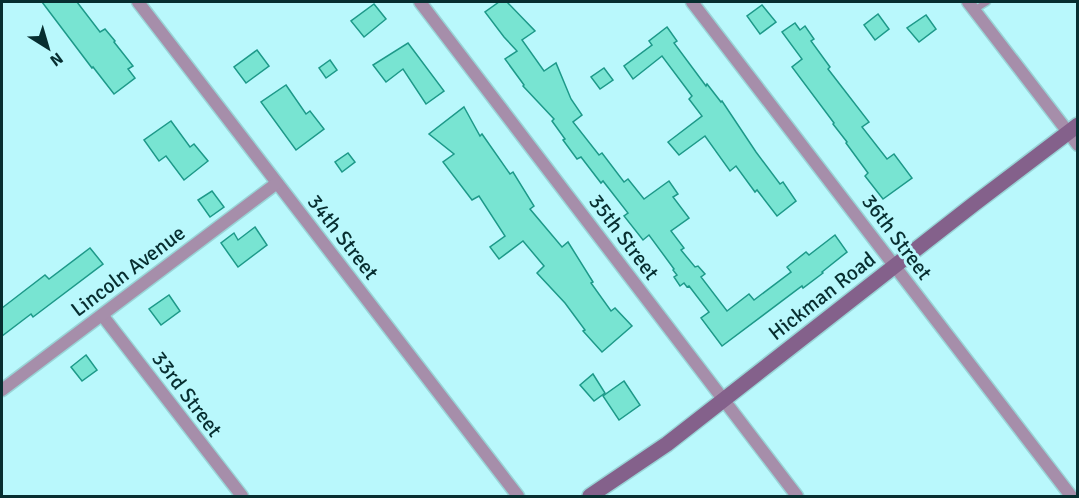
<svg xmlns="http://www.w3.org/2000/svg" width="1079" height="498" font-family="Signika,sans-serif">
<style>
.building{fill:#78e4d2;stroke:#1d9989;stroke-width:1.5}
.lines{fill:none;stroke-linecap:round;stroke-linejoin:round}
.lane-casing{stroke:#99d4d7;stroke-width:9}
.street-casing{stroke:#99d4d7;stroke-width:15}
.secondary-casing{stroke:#99d4d7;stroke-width:18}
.lane{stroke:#a68eaa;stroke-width:6}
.street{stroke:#a68eaa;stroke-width:12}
.secondary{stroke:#84618b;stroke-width:15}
.labels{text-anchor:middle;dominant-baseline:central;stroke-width:6;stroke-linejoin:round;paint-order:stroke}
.street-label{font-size:21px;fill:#072e30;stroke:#b9f8fc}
</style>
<rect width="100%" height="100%" fill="#b9f8fc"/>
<!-- building -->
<g class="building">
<polygon points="42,2 77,2 100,32 105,29 115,41 114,42 133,66 128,69 135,78 114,94 93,67 92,68"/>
<polygon points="499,2 507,2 535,31 522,40 544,71 556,63 571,99 582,115 573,122 599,155 602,153 624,182 628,179 644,199 669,181 678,194 673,197 689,218 671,231 684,248 681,250 695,267 698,266 705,274 701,277 727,311 749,294 754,300 791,272 787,267 806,252 809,255 835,235 847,252 822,272 823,273 803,288 802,286 722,346 701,318 709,312 689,286 687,287 684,283 680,286 674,277 677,275 673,270 674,269 649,235 643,240 624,216 628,213 603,181 601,183 581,157 577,159 563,140 565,139 552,121 554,119 523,86 524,85 505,59 517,51 504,37 485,12"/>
<polygon points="374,4 386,19 364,37 351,21"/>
<polygon points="762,5 776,22 760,34 747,16"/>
<polygon points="878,14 889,29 875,40 864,25"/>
<polygon points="926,15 936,29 919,42 907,28"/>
<polygon points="795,23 800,30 805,26 814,39 811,41 830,67 828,69 869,122 862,127 887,159 894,154 912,178 883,199 865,176 868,173 846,143 847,142 833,124 834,123 792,67 802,59 782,32"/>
<polygon points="667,27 677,41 674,43 706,86 707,84 721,102 722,101 756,152 780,184 783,182 796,201 777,216 757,190 755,192 736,166 730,171 705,136 679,155 668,142 702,116 689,99 692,96 662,56 633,79 624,66 652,45 649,41"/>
<polygon points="408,43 444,91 426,104 403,69 386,82 373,65"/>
<polygon points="257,50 269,66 246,83 234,67"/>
<polygon points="330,60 337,70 326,78 319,68"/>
<polygon points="604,68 613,80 600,89 591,77"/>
<polygon points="286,85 306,114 310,111 324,129 296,150 261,102"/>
<polygon points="464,107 480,136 482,134 510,174 513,172 534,206 530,209 562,247 568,242 593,282 591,283 611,311 615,308 632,326 602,352 583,331 585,330 565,303 537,273 544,266 523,241 499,259 490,247 505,236 479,196 472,200 443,162 454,154 429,134"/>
<polygon points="171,121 190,147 194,144 208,161 184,180 166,156 159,161 144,140"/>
<polygon points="348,153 355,162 342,172 335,162"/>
<polygon points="212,191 224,207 210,217 198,200"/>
<polygon points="255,227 267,245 238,267 221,243 234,233 238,240"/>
<polygon points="90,248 103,264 33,317 31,314 2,336 2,308 45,275 49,279"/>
<polygon points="169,295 180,311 161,325 149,309"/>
<polygon points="86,355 97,370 82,381 71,367"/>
<polygon points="593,374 605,393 594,401 580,385"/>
<polygon points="624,381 640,405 619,420 603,396"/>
</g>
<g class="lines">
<!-- lane casing -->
<g class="lane-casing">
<polyline id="lane" points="974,10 987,2"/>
</g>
<!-- street casing -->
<g class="street-casing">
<g id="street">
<polyline points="138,2 518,496"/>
<polyline points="420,2 797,496"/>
<polyline points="692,2 1071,496"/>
<polyline points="968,2 1078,145"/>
<polyline points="102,315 242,496"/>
<polyline points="2,390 277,183"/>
</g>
</g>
<!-- secondary casing -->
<g class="secondary-casing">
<polyline id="secondary" points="590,496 667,444 974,204 1078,125"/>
</g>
<!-- lane -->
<use href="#lane" class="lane"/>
<!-- street -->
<use href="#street" class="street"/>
<!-- secondary -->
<use href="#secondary" class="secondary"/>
</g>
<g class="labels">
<!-- street labels -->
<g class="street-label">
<text transform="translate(343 237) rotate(52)">34th Street</text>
<text transform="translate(624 237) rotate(53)">35th Street</text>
<text transform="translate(897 237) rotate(53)">36th Street</text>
<text transform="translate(128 271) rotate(-37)">Lincoln Avenue</text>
<text transform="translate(822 296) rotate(-38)">Hickman Road</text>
<text transform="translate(187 394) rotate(53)">33rd Street</text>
</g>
</g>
<!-- border -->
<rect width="1079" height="498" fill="none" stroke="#072e30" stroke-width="6"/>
<!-- north arrow -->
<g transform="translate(48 48) rotate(143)" stroke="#b9f8fc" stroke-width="4.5" paint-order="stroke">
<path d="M0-4.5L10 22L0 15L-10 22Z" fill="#072e30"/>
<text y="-9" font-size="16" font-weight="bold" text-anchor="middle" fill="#072e30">N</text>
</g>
</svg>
